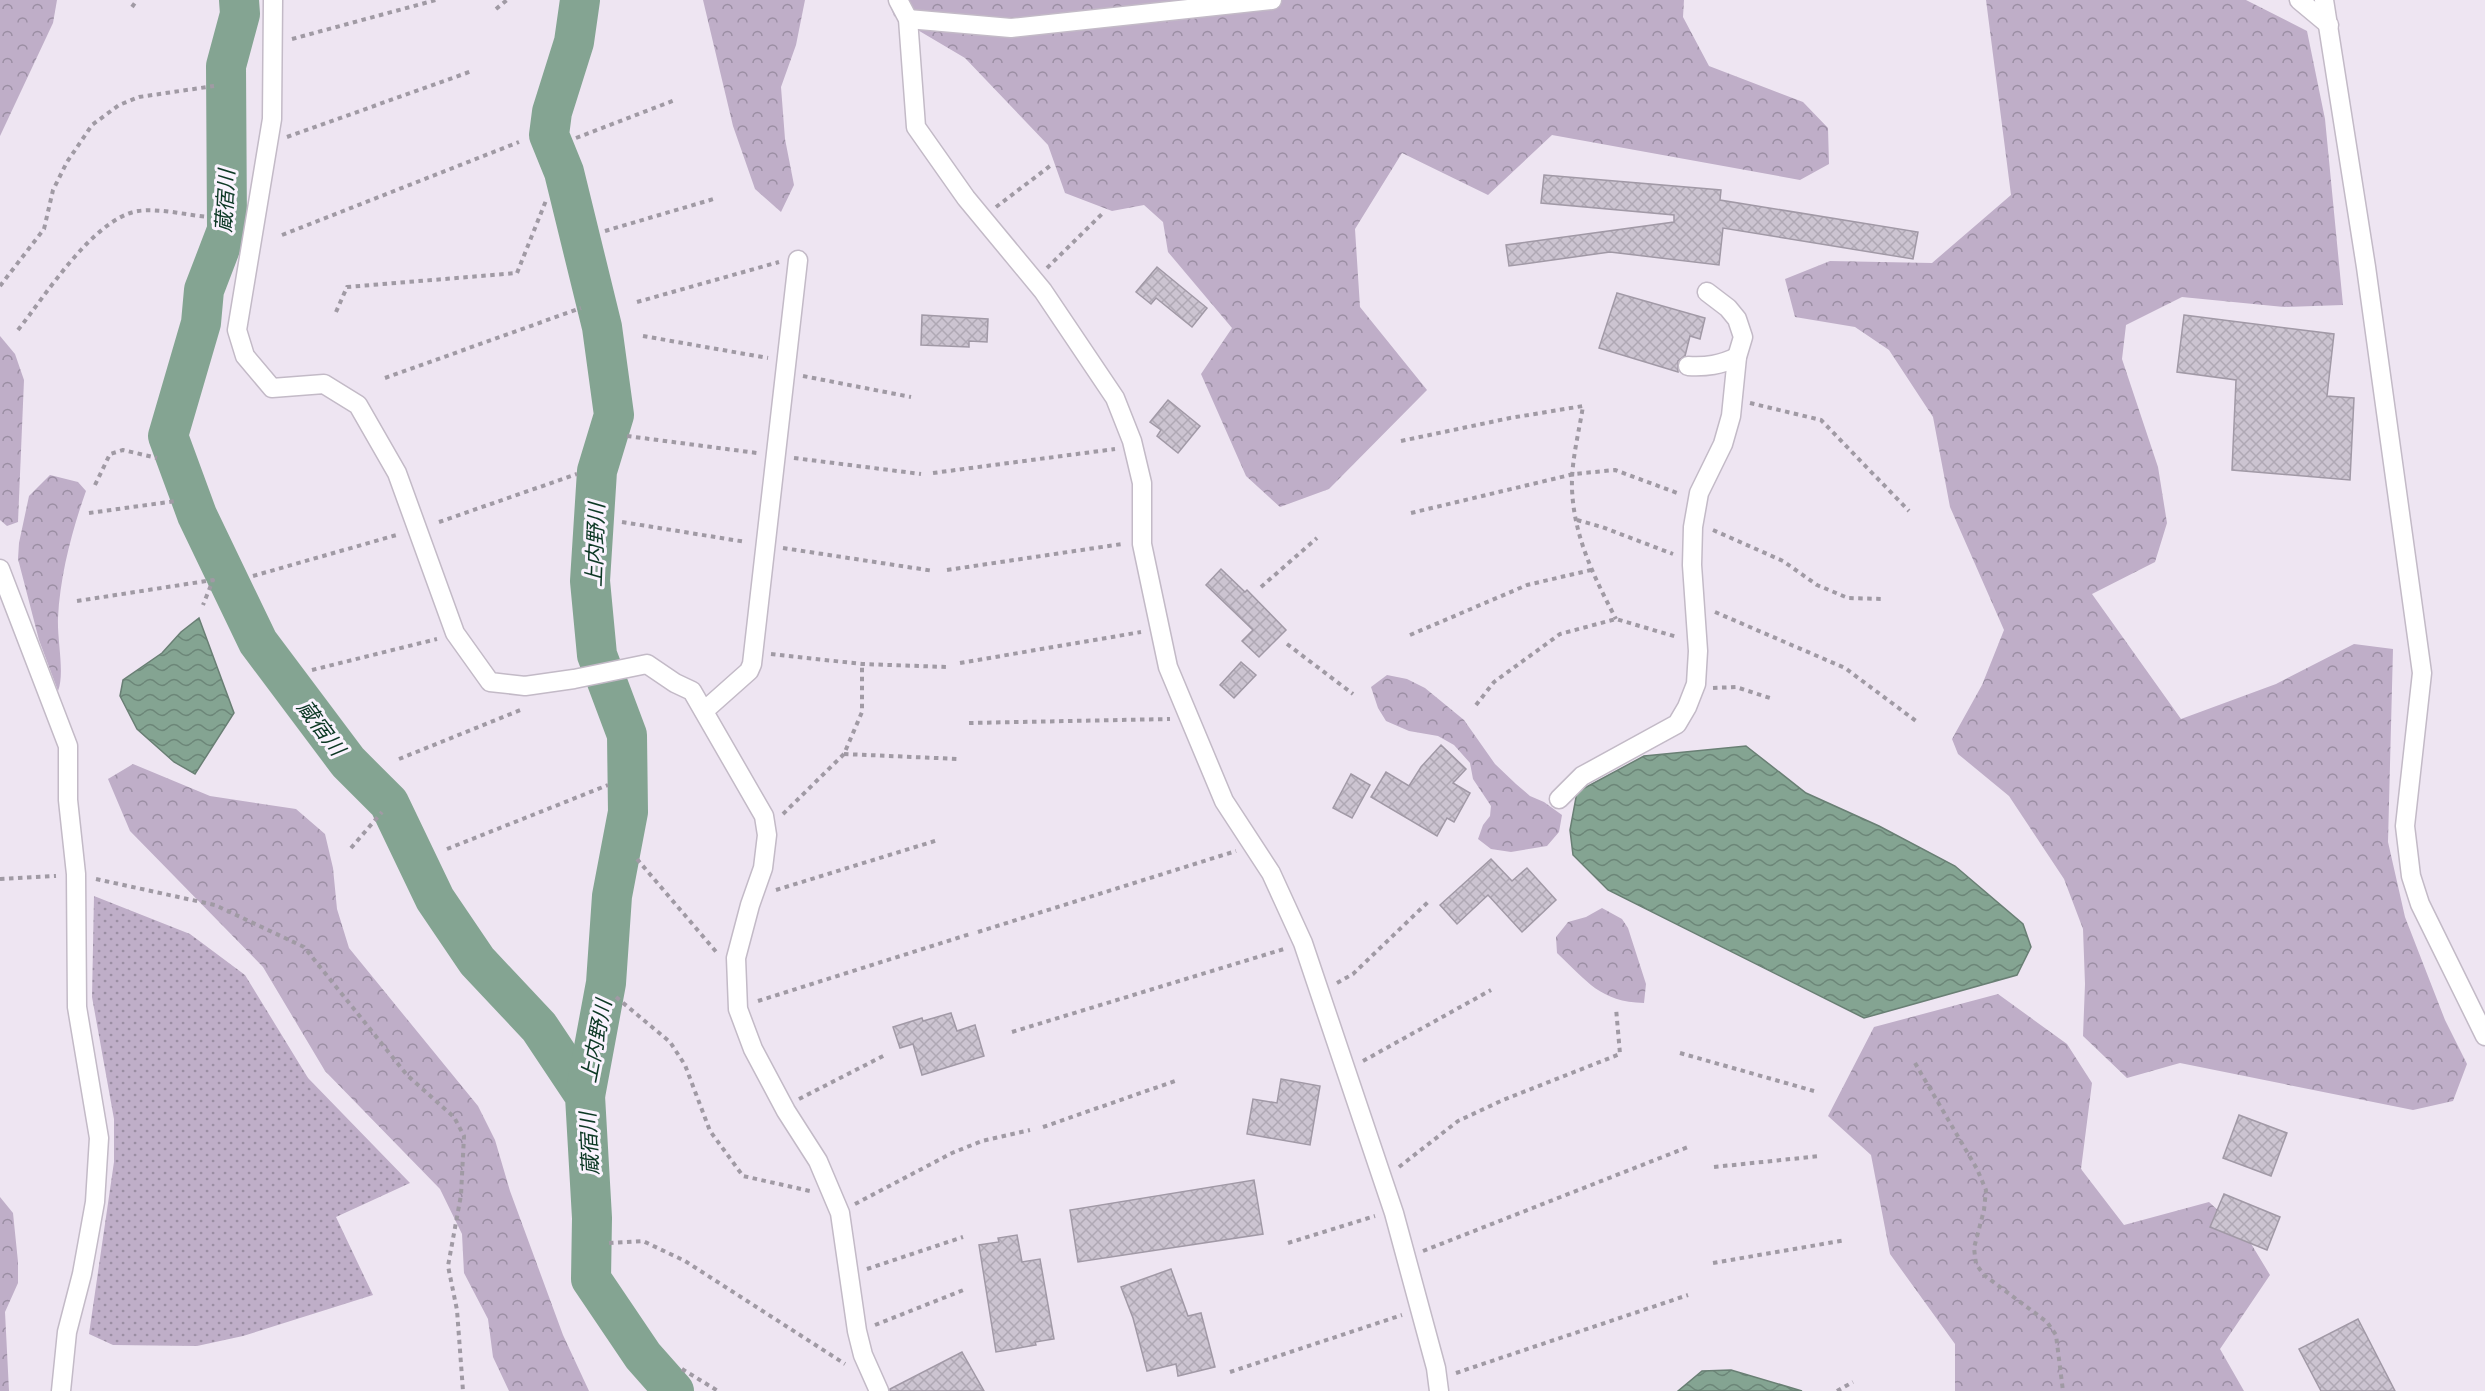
<svg xmlns="http://www.w3.org/2000/svg" width="2485" height="1391" font-family="Lato,'Noto Sans JP',sans-serif">
<style>
.grass{fill:url(#grass-dots)}
.forest{fill:url(#forest-crowns)}
.water{fill:url(#water-waves);stroke:#697f74;stroke-width:1.5}
.lines{fill:none;stroke-linecap:round;stroke-linejoin:round}
.river{stroke:#84a492;stroke-width:40}
.building{fill:url(#building-cross-hatch);stroke:#a199a6;stroke-width:1.5}
.minor-casing{stroke:#c3bac7;stroke-width:21}
.path{stroke:#a09aa4;stroke-width:4;stroke-dasharray:4.5 4.5;stroke-linecap:butt}
.minor{stroke:#fff;stroke-width:18}
.labels{text-anchor:middle;dominant-baseline:central;stroke-width:6;stroke-linejoin:round;paint-order:stroke}
.water-label{font-size:21px;font-style:italic;fill:#0c3824;stroke:#faf3fe}
</style>
<defs>
<pattern id="grass-dots" width="8" height="8" patternUnits="userSpaceOnUse" patternTransform="scale(1.5)"><rect width="8" height="8" fill="#bfaec8"/><path d="M2 2h.1M6 6h.1" fill="none" stroke="#9b8ea3" stroke-width="1.8" stroke-linecap="round"/></pattern>
<pattern id="forest-crowns" width="20" height="18" patternUnits="userSpaceOnUse" patternTransform="scale(1.5)"><rect width="20" height="18" fill="#bfaec8"/><path d="M2 6a3 3 0 1 1 6 0M12 15a3 3 0 1 1 6 0" fill="none" stroke="#9b8ea3"/></pattern>
<pattern id="water-waves" width="16" height="10" patternUnits="userSpaceOnUse" patternTransform="scale(1.5)"><rect width="16" height="10" fill="#84a492"/><path d="M0 5q4-4 8 0t8 0" fill="none" stroke="#6c8678"/></pattern>
<pattern id="building-cross-hatch" width="8" height="8" patternUnits="userSpaceOnUse" patternTransform="scale(1.5)"><rect width="8" height="8" fill="#ccc4d1"/><path d="M0 0l8 8M0 8l8-8" fill="none" stroke="#afa8b4"/></pattern>
</defs>
<rect width="100%" height="100%" fill="#eee5f2"/>
<!-- grass -->
<polygon class="grass" points="94,896 190,934 245,975 308,1078 410,1183 336,1217 373,1295 243,1336 197,1346 113,1345 89,1334 114,1162 114,1119 92,997"/>
<!-- forest -->
<g class="forest">
<polygon points="0,0 57,0 53,23 0,136"/>
<polygon points="703,0 805,0 796,45 781,87 785,139 794,185 781,212 755,189 733,126"/>
<polygon points="888,0 1684,0 1683,17 1709,66 1803,102 1828,128 1829,164 1800,180 1552,135 1488,195 1402,153 1355,229 1360,307 1427,390 1329,489 1280,507 1246,476 1201,374 1232,328 1168,252 1163,222 1144,205 1112,211 1065,193 1048,145 965,58 894,16"/>
<polygon points="1986,0 2246,0 2307,31 2325,119 2343,305 2284,307 2182,297 2126,325 2122,359 2158,467 2167,523 2155,562 2092,594 2181,719 2276,684 2354,644 2393,649 2388,842 2405,917 2445,1020 2467,1064 2453,1101 2413,1110 2180,1063 2127,1078 2083,1036 2085,984 2083,929 2064,879 2009,796 1958,754 1952,739 1982,685 2004,630 1950,507 1933,417 1889,350 1855,327 1795,317 1785,279 1830,261 1932,263 2011,195"/>
<polygon points="0,336 15,354 24,380 18,522 7,526 0,520"/>
<path d="M50 475 78 482 86 491C72 530 60 576 58 618 57 640 65 674 58 691L39 640 18 559 19 543 29 496Z"/>
<polygon points="1387,675 1407,679 1425,688 1464,720 1495,764 1516,784 1530,796 1544,802 1562,815 1559,832 1547,846 1511,852 1491,849 1478,839 1483,825 1490,816 1491,806 1473,779 1470,763 1454,745 1438,736 1409,731 1386,721 1378,708 1371,687"/>
<polygon points="133,764 210,796 296,809 325,834 333,868 337,909 349,948 478,1106 495,1140 510,1191 563,1335 589,1391 509,1391 493,1357 488,1319 464,1273 462,1234 440,1189 325,1071 263,967 130,831 108,779"/>
<path d="M1602 908 1622 919 1628 928 1646 984 1644 1003C1600 1002 1587 981 1557 953L1556 937 1568 922 1586 917Z"/>
<polygon points="1998,994 2067,1044 2092,1083 2081,1169 2124,1225 2209,1202 2247,1237 2270,1275 2220,1349 2244,1391 1955,1391 1955,1344 1890,1254 1871,1155 1828,1116 1874,1027"/>
<polygon points="0,1197 13,1213 18,1262 18,1283 5,1312 9,1391 0,1391"/>
</g>
<!-- water -->
<g class="water">
<polygon points="199,618 234,713 195,774 174,762 137,729 120,696 123,680 162,653 181,632"/>
<polygon points="1746,746 1806,793 1879,826 1955,866 2023,924 2031,947 2017,975 1864,1018 1608,890 1573,855 1570,830 1577,792 1644,756"/>
<polygon points="1731,1370 1802,1391 1678,1391 1702,1371"/>
</g>
<g class="lines">
<!-- river -->
<g class="river">
<polyline points="239,0 240,14 226,66 227,230 204,290 201,323 168,436 197,515 258,642 348,762 389,803 435,899 477,961 539,1027 585,1096 592,1218 591,1279 643,1356 674,1391"/>
<polyline points="580,0 574,42 552,112 549,135 564,172 602,327 614,415 597,471 590,581 597,655 627,735 628,812 612,896 606,983 585,1096"/>
</g>
</g>
<!-- building -->
<g class="building">
<polygon points="1544,175 1721,190 1720,200 1918,232 1913,259 1723,228 1719,265 1610,252 1509,266 1506,245 1674,222 1674,215 1541,203"/>
<polygon points="1157,267 1207,308 1192,327 1156,298 1151,304 1136,292"/>
<polygon points="1617,293 1705,318 1700,339 1690,336 1685,356 1678,361 1678,372 1599,348"/>
<polygon points="922,315 988,319 987,342 969,341 969,347 921,345"/>
<polygon points="2184,315 2334,334 2327,396 2354,398 2350,480 2232,470 2236,380 2177,372"/>
<polygon points="1168,400 1200,426 1178,453 1157,436 1161,430 1150,422"/>
<polygon points="1221,569 1245,592 1247,590 1286,630 1259,657 1242,641 1253,630 1206,585"/>
<polygon points="1241,662 1256,675 1234,698 1220,685"/>
<polygon points="1441,745 1466,769 1453,783 1470,793 1454,822 1447,818 1437,836 1371,797 1386,772 1409,786 1421,767"/>
<polygon points="1351,774 1370,785 1352,818 1333,808"/>
<polygon points="1491,859 1512,881 1527,868 1556,900 1522,932 1488,895 1457,924 1440,905"/>
<polygon points="951,1013 957,1031 975,1025 984,1056 922,1075 913,1044 900,1048 893,1027 922,1018 923,1021"/>
<polygon points="1281,1079 1320,1086 1310,1145 1247,1134 1253,1099 1277,1103"/>
<polygon points="2239,1115 2287,1133 2271,1176 2223,1158"/>
<polygon points="1254,1180 1263,1234 1078,1262 1070,1210"/>
<polygon points="2224,1194 2280,1217 2267,1250 2210,1227"/>
<polygon points="1017,1235 1022,1262 1040,1259 1054,1339 1035,1342 1036,1345 996,1352 979,1245 999,1242 998,1238"/>
<polygon points="1171,1269 1188,1316 1201,1313 1215,1367 1178,1376 1176,1364 1147,1371 1133,1318 1121,1287"/>
<polygon points="2358,1319 2395,1391 2321,1391 2299,1349"/>
<polygon points="962,1352 984,1391 890,1391 890,1389"/>
</g>
<g class="lines">
<!-- minor casing -->
<g class="minor-casing">
<g id="minor">
<polyline points="273,0 272,119 237,330 245,356 272,388 324,384 358,405 397,473 455,633 490,682 525,686 574,679 647,664 675,683 692,691 764,816 767,835 763,868 750,905 736,958 738,1009 753,1049 786,1111 818,1161 840,1213 857,1331 863,1355 879,1391"/>
<polyline points="898,0 908,19 916,127 966,198 1043,291 1115,398 1132,441 1142,483 1142,544 1168,667 1224,801 1271,873 1303,943 1394,1213 1436,1368 1439,1391"/>
<polyline points="2299,0 2329,25"/>
<polyline points="2324,0 2366,267 2422,673 2405,826 2411,876 2420,904 2485,1036"/>
<polyline points="908,19 1011,28 1272,0"/>
<path d="M1688 366C1707 367 1720 365 1737 357"/>
<polyline points="0,569 68,746 68,800 76,874 77,1007 99,1138 95,1202 82,1274 67,1332 61,1391"/>
<polyline points="704,711 749,671 752,664 798,260"/>
<polyline points="1559,799 1582,776 1677,724 1687,707 1696,684 1698,651 1692,565 1693,527 1699,493 1723,444 1731,416 1737,357 1743,337 1737,319 1728,308 1707,292"/>
</g>
</g>
<!-- path -->
<g class="path">
<polyline points="132,7 137,0"/>
<polyline points="496,9 507,0"/>
<polyline points="292,39 436,0"/>
<polyline points="287,137 472,71"/>
<polyline points="576,138 675,100"/>
<polyline points="996,207 1050,166"/>
<polyline points="605,231 717,198"/>
<polyline points="282,235 519,142"/>
<polyline points="1047,268 1104,212"/>
<polyline points="0,286 44,229 53,190 67,162 92,125 119,105 139,97 214,86"/>
<polyline points="637,302 779,262"/>
<polyline points="336,312 347,287 517,273 547,198"/>
<path d="M18 330C45 296 94 218 138 211 160 208 186 215 208 217"/>
<polyline points="643,336 768,358"/>
<polyline points="803,376 911,397"/>
<polyline points="385,378 581,308"/>
<polyline points="1750,403 1821,420 1909,511"/>
<polyline points="627,436 757,453"/>
<path d="M1401 441 1510 418 1583 406C1579 432 1571 462 1572 489 1574 537 1594 577 1616 619"/>
<polyline points="794,458 921,474"/>
<polyline points="933,473 1115,449"/>
<polyline points="95,485 110,454 123,450 157,458"/>
<polyline points="89,513 176,501"/>
<polyline points="1411,513 1574,474 1615,470 1680,494"/>
<polyline points="1577,520 1602,527 1673,554"/>
<polyline points="439,522 577,474"/>
<polyline points="622,522 746,542"/>
<polyline points="1713,530 1783,561 1817,585 1848,598 1884,599"/>
<polyline points="783,548 934,571"/>
<polyline points="947,570 1122,544"/>
<polyline points="253,576 400,534"/>
<polyline points="1261,587 1317,538"/>
<polyline points="77,601 213,580 203,605"/>
<polyline points="1715,612 1845,668 1916,721"/>
<polyline points="1410,635 1527,585 1591,570"/>
<polyline points="1287,644 1353,694"/>
<polyline points="771,654 862,664 947,667"/>
<polyline points="960,663 1141,632"/>
<polyline points="312,670 437,639"/>
<polyline points="1713,688 1736,687 1773,699"/>
<polyline points="1476,705 1494,682 1560,634 1616,619 1677,637"/>
<polyline points="969,723 1170,719"/>
<polyline points="844,754 959,759"/>
<polyline points="399,759 523,709"/>
<polyline points="783,814 844,754 862,712 862,664"/>
<polyline points="351,848 382,812"/>
<polyline points="447,849 608,785"/>
<polyline points="637,859 718,954"/>
<polyline points="0,879 56,876"/>
<polyline points="96,879 215,905 304,947 407,1075 454,1117 464,1136 461,1195 448,1266 457,1310 463,1391"/>
<polyline points="776,890 938,840"/>
<polyline points="978,932 1236,851"/>
<polyline points="1337,983 1353,974 1428,902"/>
<polyline points="616,997 670,1042 685,1065 710,1131 743,1176 810,1191"/>
<polyline points="758,1001 970,934"/>
<polyline points="1012,1032 1284,949"/>
<polyline points="1680,1053 1814,1091"/>
<polyline points="1363,1061 1491,990"/>
<polyline points="1915,1063 1977,1169 1986,1190 1984,1210 1974,1248 1976,1264 1984,1275 2047,1322 2056,1335 2063,1391"/>
<polyline points="799,1099 887,1054"/>
<polyline points="1043,1127 1175,1081"/>
<polyline points="1399,1167 1458,1121 1503,1100 1620,1054 1616,1008"/>
<polyline points="1714,1167 1820,1156"/>
<polyline points="855,1204 952,1153 982,1141 1030,1130"/>
<polyline points="609,1243 643,1241 685,1261 845,1364"/>
<polyline points="1288,1243 1375,1216"/>
<polyline points="1423,1251 1688,1147"/>
<polyline points="1713,1263 1846,1240"/>
<polyline points="867,1269 963,1237"/>
<polyline points="875,1325 966,1289"/>
<polyline points="682,1369 718,1391"/>
<polyline points="1230,1372 1402,1315"/>
<polyline points="1456,1373 1688,1295"/>
<polyline points="1837,1391 1853,1382"/>
</g>
<!-- minor -->
<use href="#minor" class="minor"/>
</g>
<g class="labels">
<!-- water labels -->
<g class="water-label">
<text transform="translate(224 201) rotate(-87)">蔵宿川</text>
<text transform="translate(594 545) rotate(-88)">上内野川</text>
<text transform="translate(322 727) rotate(53)">蔵宿川</text>
<text transform="translate(595 1041) rotate(-79)">上内野川</text>
<text transform="translate(588 1144) rotate(-93)">蔵宿川</text>
</g>
</g>
</svg>
